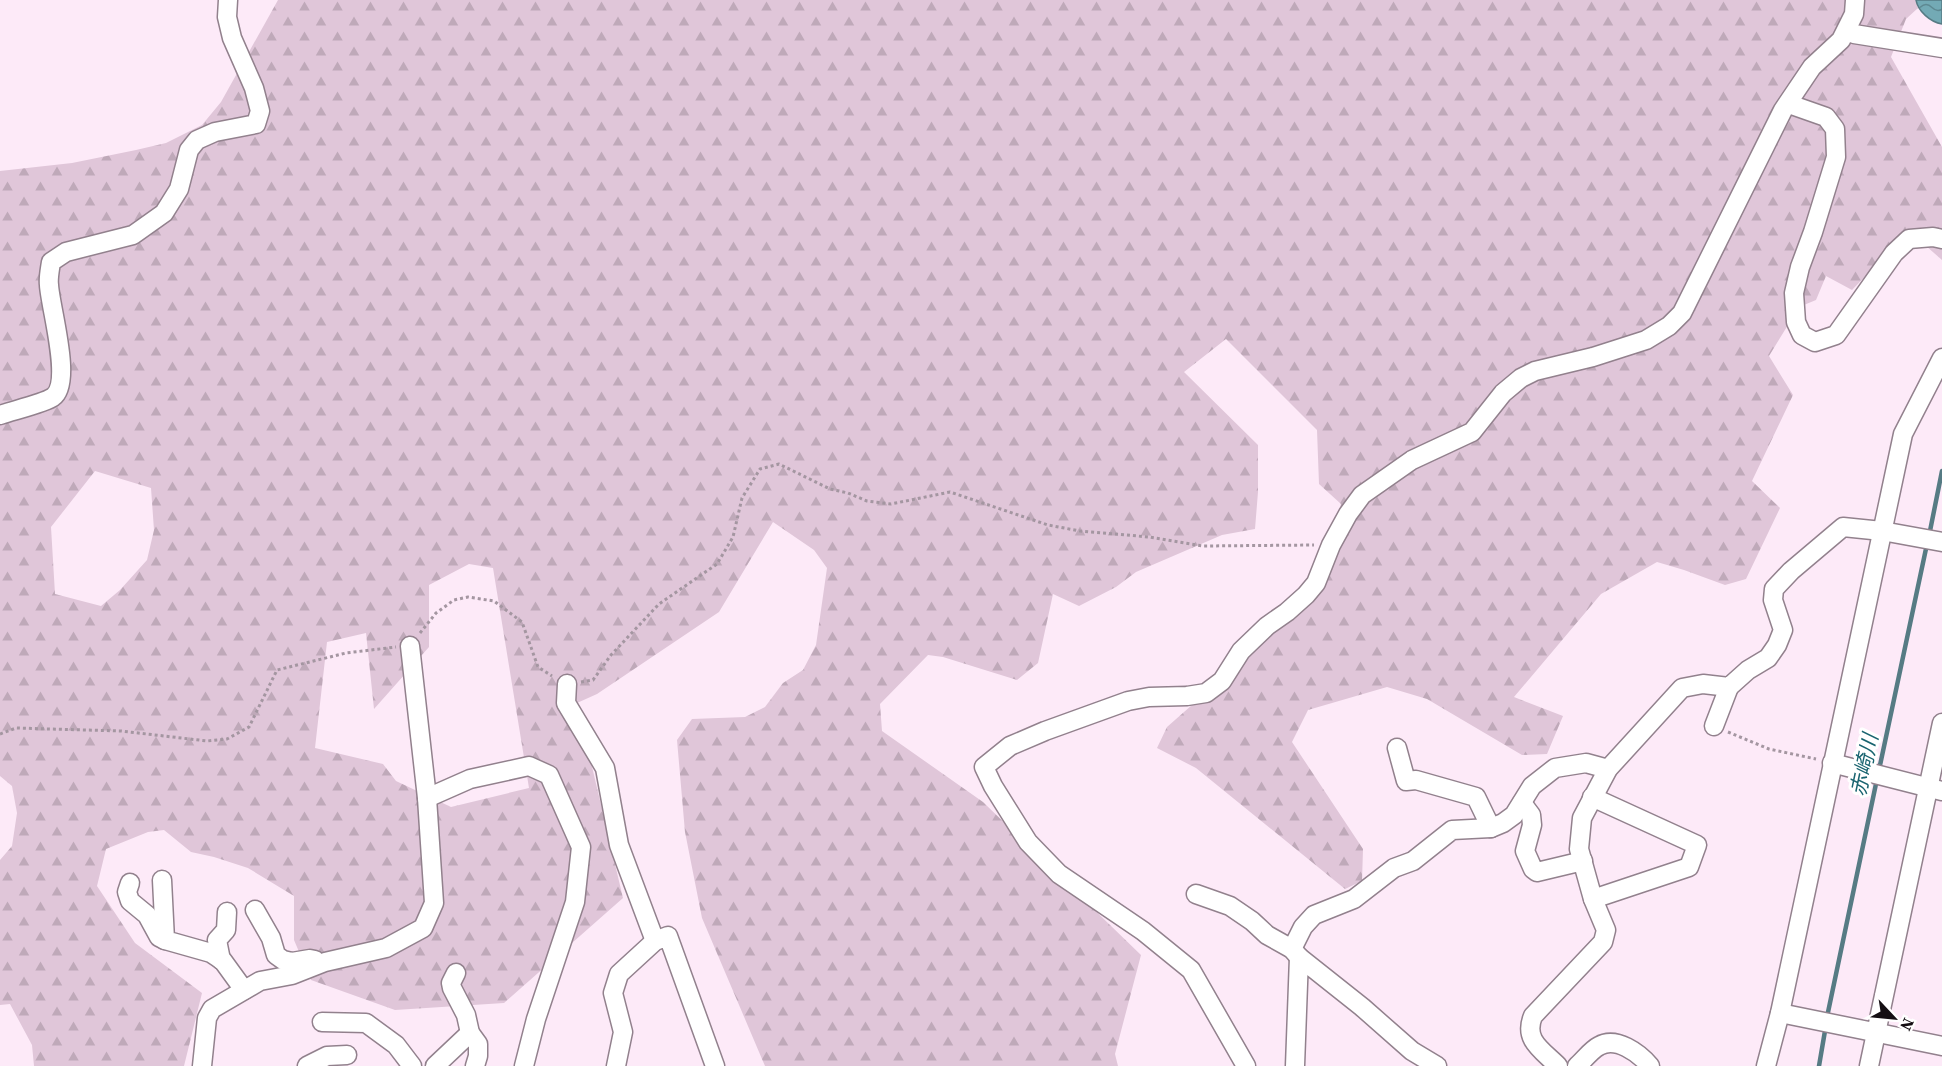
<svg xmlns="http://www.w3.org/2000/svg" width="1942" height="1066" font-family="'Source Serif 4','Noto Sans JP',serif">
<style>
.forest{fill:url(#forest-firs);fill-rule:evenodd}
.water{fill:url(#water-waves);stroke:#567b84;stroke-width:1.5}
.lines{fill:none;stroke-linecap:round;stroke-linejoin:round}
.stream{stroke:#567b84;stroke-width:4.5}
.minor-casing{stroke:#92818d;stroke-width:21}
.path{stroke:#a496a1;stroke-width:3;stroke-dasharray:3 3;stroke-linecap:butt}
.minor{stroke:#fff;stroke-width:18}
.labels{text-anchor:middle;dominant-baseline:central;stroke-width:6;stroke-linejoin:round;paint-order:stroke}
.water-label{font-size:21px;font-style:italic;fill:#18636f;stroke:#fff}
</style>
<defs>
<pattern id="forest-firs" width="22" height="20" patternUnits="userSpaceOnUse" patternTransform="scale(1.5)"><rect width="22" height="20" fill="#e0c6d9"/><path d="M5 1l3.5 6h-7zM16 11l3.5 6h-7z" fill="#bfa9b9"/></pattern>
<pattern id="water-waves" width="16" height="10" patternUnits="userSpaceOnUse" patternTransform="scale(1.5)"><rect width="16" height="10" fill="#73aab5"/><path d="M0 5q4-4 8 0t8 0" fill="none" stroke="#5d8992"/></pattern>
</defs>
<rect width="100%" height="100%" fill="#fdeaf8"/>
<!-- forest -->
<path class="forest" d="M278 0H1916L1918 8 1906 19 1891 57 1942 147V260L1909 231 1852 290 1826 276 1816 300 1799 307 1769 356 1793 395 1752 481 1780 508 1746 579 1725 585 1684 570 1657 562 1601 594 1514 697 1563 716 1547 754 1522 755 1427 699 1387 687 1308 710 1292 742 1363 849 1362 881 1345 889 1196 768 1157 748 1167 727 1318 594 1341 504 1319 484 1317 430 1226 339 1184 372 1258 445V492L1255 529 1222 535 1136 572 1116 587 1079 606 1053 594 1038 663 1017 680 943 657 928 655 880 704 882 731 983 802 1141 955 1115 1054 1118 1066H765L702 918 685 832 677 740 692 719 745 717 765 707 783 683 803 670 816 645 827 568 814 550 773 522 719 612 597 694 577 703 623 898 504 1003 395 1010 311 980 294 940V896L248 868 214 857 191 852 164 830 148 832 106 849 97 886 135 943 202 993 184 1066H34L32 1045 10 1004 0 1005V860L12 846 17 813 12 786 0 776V171L72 163 136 150 166 143 202 125 221 102ZM95 471 151 488 154 530 147 560 120 590 101 606 55 594 51 527ZM469 564 493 568 529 788 451 807 396 781 383 764 315 748 327 642 366 633 374 709 429 647V585Z"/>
<!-- water -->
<path class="water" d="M1916 0H1942V24C1930 22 1918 11 1916 0Z"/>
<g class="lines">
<!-- stream -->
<g class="stream">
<polyline points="1929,536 1942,471"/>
<polyline points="1879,770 1927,544"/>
<polyline points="1827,1017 1877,779"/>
<polyline points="1819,1066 1826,1025"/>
</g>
<!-- minor casing -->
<g class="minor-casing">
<g id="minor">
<polyline points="1854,34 1942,48"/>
<polyline points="1789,104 1826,117 1835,129 1836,157 1813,232 1800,267 1794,293 1796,322 1802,335 1815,342 1836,335 1894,253 1909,239 1933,237 1942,239"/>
<path d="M0 415C11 411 45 403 53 397 73 383 50 307 49 285 48 278 50 269 51 262L66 252 133 235 164 213 179 189 189 150 197 140 215 132 256 124 260 111 254 88 232 38 227 17 228 0"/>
<polyline points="567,684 566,703 605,768 619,845 655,941"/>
<polyline points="1714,726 1729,687"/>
<polyline points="1397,748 1406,781 1416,780 1476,797 1491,828"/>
<polyline points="1832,763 1942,791"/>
<polyline points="1592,797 1697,845 1689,867 1593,899"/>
<polyline points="427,798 470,779 529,766 549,775 581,847 575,902 536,1019 524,1066"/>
<polyline points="1522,803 1531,815 1532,825 1525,851 1533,869 1537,872 1583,861"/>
<polyline points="162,880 165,940 211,953 223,961 244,990"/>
<polyline points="130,883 127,892 130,901 147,915 159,937 165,940"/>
<polyline points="1196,894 1230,906 1252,921 1267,935 1292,949 1299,957"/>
<polyline points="255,910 271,938 276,955 283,960 292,962 310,959 315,960"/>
<polyline points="1292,949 1303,927 1314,915 1354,899 1394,868 1413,861 1452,830 1491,828 1503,823 1514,815 1532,786 1555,768 1586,763 1608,769"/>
<polyline points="221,960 217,940 226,930 227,912"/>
<polyline points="456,973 451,983 452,988 466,1015 470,1033 478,1044 478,1056 475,1066"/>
<polyline points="1780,1013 1942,1046"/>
<polyline points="322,1022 366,1023 396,1045 412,1066"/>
<polyline points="202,1066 207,1018 212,1009 260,981 292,975 325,962 386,948 423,928 434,903 427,798 410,646"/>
<polyline points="307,1066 327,1056 347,1055"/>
<polyline points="435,1066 470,1033"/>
<polyline points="616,1066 623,1032 613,993 619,974 655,941 668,936 715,1066"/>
<polyline points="1246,1066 1191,970 1143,931 1059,874 1028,842 993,786 984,767 1010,746 1045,731 1128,701 1149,697 1187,696 1206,693 1222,681 1241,651 1267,626 1287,612 1306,595 1316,583 1331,545 1348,514 1362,495 1412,460 1472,432 1503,393 1521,378 1535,371 1593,357 1646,340 1669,326 1682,313 1783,110 1812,67 1841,40 1854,14 1855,0"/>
<polyline points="1295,1066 1299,957 1362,1007 1412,1051 1437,1066"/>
<path d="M1558 1066C1542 1050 1523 1040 1533 1016L1603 942 1606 930 1593 899 1579 849 1582 818 1608 769 1682 688 1703 684 1729 687 1748 670 1768 658 1777 645 1783 630 1773 600 1774 589 1791 571 1843 527 1882 531 1942 542"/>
<path d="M1577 1066C1584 1060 1591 1050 1599 1046 1616 1036 1639 1053 1650 1066"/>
<polyline points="1766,1066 1780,1013 1903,434 1942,358"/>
<polyline points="1869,1066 1942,723"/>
</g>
</g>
<!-- path -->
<g class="path">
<polyline points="420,633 436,613 454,600 468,597 494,601 522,622 538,667 552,676"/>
<polyline points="581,682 593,680 611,655 659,604 717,564 733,537 742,498 760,469 779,464 830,489 848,493 867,501 891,504 950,492 1048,525 1080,531 1149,537 1203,546 1314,545"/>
<polyline points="1728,732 1769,749 1816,759"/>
<polyline points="0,734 16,728 121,731 207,741 227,739 249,727 277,670 346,653 396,647"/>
</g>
<!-- minor -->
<use href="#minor" class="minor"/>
</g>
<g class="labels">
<!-- water labels -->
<g class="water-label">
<text transform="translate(1864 765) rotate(-78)">赤崎川</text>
</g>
</g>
<!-- north arrow -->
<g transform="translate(1894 1018) rotate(116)" stroke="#ffffff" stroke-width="4.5" paint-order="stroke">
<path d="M0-4.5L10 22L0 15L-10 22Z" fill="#140e13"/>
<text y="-9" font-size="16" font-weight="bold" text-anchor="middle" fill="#140e13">N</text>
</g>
</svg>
